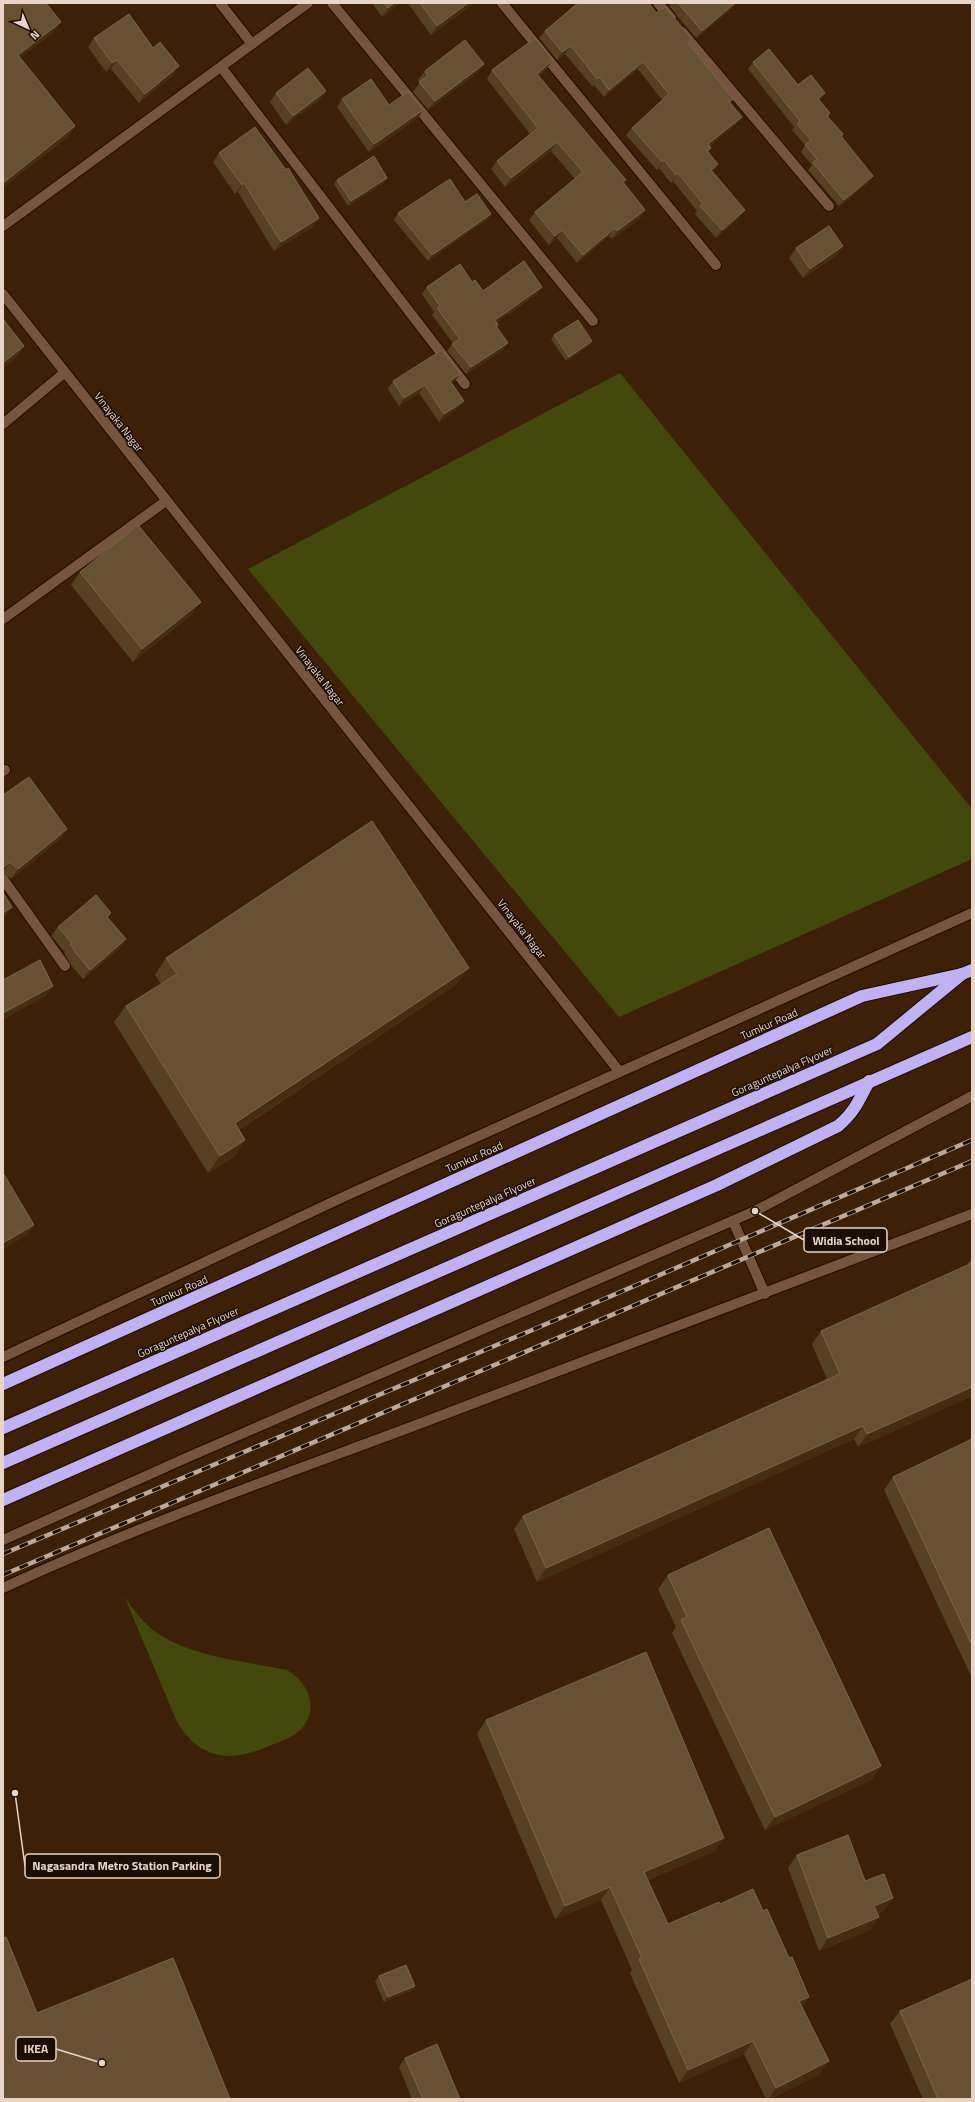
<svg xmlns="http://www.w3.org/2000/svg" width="975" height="2102" font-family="'Titillium Web',sans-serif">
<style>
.green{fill:#43480d}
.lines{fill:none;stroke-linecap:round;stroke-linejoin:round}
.street-casing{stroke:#200a00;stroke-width:12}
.secondary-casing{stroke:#200a00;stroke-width:12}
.highway-casing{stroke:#200a00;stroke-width:14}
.street{stroke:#76543d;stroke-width:10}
.secondary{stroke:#76543d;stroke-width:10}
.highway{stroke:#c0b1f2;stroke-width:12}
.rail-casing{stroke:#bfa899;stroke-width:4.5}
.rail{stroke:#1b0e05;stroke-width:3;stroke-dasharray:9;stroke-linecap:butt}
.wall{fill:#584122}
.shaded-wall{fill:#472d10}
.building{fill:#685133;stroke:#7c664b}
.labels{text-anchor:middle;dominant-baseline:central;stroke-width:3;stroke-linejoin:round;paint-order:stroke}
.street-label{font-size:11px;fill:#e9d5c8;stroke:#1b0e05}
.leader{fill:none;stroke:#e9d5c8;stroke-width:1.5}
.callout-dot{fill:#e9d5c8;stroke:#1b0e05;stroke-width:1.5}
.callout{fill:#1b0e05;stroke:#e9d5c8;stroke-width:1.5}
.callout-label{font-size:12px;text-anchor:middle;font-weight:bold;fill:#e9d5c8}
</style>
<rect width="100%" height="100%" fill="#3e2009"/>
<!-- green -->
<g class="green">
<polygon points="620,373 972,809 972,859 619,1017 248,569"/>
<path d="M125 1598C133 1609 142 1621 153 1630 188 1657 244 1661 287 1670 309 1683 321 1710 299 1731 291 1738 279 1742 269 1746 231 1763 200 1760 177 1722Z"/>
</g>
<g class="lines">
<!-- street casing -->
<g class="street-casing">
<g id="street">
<polyline points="220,3 252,44"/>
<polyline points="332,3 593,321"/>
<polyline points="502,3 716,265"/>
<polyline points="658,3 671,18"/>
<polyline points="682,32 829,206"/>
<polyline points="221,67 465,384"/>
<polyline points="3,226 308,3"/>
<polyline points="3,294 619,1071"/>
<polyline points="3,424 64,373"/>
<polyline points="3,619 166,501"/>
<polyline points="3,771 5,770"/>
<polyline points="3,879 65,966"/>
</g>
</g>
<!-- secondary casing -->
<g class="secondary-casing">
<g id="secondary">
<polyline points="733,1221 765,1294"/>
<polyline points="3,1357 341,1198 972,913"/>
<polyline points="3,1540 186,1458 755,1211 972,1096"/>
<path d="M3 1588C135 1527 274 1478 411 1427 598 1357 785 1286 972 1214"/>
</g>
</g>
<!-- highway casing -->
<g class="highway-casing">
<g id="highway">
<polyline points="3,1384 862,996 962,974 972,970"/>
<polyline points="3,1428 877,1044 962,974"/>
<polyline points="3,1463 972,1037"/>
<path d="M3 1500 717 1185 838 1126C854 1113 860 1099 869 1081"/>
</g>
</g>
<!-- street -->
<use href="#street" class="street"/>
<!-- secondary -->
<use href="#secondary" class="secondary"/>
<!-- highway -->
<use href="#highway" class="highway"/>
<!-- rail casing -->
<g class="rail-casing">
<g id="rail">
<polyline points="3,1554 537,1328 972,1140"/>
<polyline points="3,1575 972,1161"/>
</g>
</g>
<!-- rail -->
<use href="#rail" class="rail"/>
</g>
<!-- wall -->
<g class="wall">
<polygon points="372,3 400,3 382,17"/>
<polygon points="408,3 474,3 431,35"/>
<polygon points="671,3 736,3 733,8 696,38 669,6"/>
<polygon points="656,13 689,44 730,102 742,117 736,124 710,146 711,148 708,152 713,172 740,217 716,238 695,214 697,211 673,181 671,183 659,168 657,170 626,135 632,128 662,100 638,69 604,97 594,85 592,86 565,54 557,60 539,38 545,31"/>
<polygon points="94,38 153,48 173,75 139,103 111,69 106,72 88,47"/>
<polygon points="553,60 547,68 539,76 624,183 640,218 612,239 609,236 577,263 557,238 549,245 529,220 535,212 575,179 551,151 505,187 491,169 497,161 530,134 487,79 492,70"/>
<polygon points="753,62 798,85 820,99 819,100 830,113 828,117 843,134 841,136 868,183 839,206 808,170 812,165 801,152 805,145 792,130 794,127 748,69"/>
<polygon points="484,64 477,73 428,110 413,92 420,82 418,80 425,71"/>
<polygon points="326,91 319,100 286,125 270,102 276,93"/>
<polygon points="342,99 389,105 423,110 418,118 369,152 337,107"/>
<polygon points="219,153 313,227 274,251 238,192 235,194 213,162"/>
<polygon points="337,180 384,183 348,206 334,184"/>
<polygon points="465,202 491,214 486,220 428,261 394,220 398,213"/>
<polygon points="843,246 837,255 803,278 789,258 796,248"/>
<polygon points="472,282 483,291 542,287 537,294 496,323 497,327 503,350 466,374 447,351 453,343 432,315 434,312 422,294 427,287"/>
<polygon points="554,335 592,341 589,346 566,361 551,339"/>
<polygon points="460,374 455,381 452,383 464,401 458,408 439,422 419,393 399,406 388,389 393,381"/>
<polygon points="80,572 191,615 133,662 71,585"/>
<polygon points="3,795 67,829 60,839 11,879 3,873"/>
<polygon points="108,918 120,948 83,979 71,965 64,953 65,952 51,936 58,927"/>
<polygon points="166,958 457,984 239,1130 245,1140 234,1157 208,1173 114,1022 126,1006 161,984 155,975"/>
<polygon points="972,1258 972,1396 858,1447 854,1439 537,1582 514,1529 523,1516 827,1379 812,1344 821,1331 968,1265 968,1264"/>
<polygon points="972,1439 972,1678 884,1490 893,1477"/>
<polygon points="668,1575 881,1766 871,1780 765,1830 672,1633 676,1627 658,1589"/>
<polygon points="486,1720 724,1838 715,1851 648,1880 668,1924 720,1904 802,2006 820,2074 770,2099 766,2099 744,2054 679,2083 630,1973 632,1970 601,1900 555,1919 477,1734"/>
<polygon points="797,1855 865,1881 884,1911 878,1914 879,1917 870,1930 819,1951 788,1868"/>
<polygon points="379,1976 415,1986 412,1990 384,2002 375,1981"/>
<polygon points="900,2011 972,2099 923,2099 890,2024"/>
<polygon points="405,2058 460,2099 412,2099 399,2067"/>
</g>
<!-- shaded-wall -->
<g class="shaded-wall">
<polygon points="394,3 400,3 382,17 388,8"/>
<polygon points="468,3 474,3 431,35 437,26"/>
<polygon points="735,3 736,3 733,8 696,38 702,31"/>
<polygon points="61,22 54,32 11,65 18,55"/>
<polygon points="571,46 565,54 557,60 562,52"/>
<polygon points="117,60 111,69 106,72 112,63"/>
<polygon points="553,60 547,68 531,82 537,74"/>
<polygon points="643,62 638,69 604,97 609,90"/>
<polygon points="484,64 477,73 428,110 435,101"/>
<polygon points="179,66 173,75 139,103 145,94"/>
<polygon points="326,91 319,100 286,125 293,116"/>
<polygon points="825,93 820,99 813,105 818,99"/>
<polygon points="423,110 418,118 369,152 374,144"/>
<polygon points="742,117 736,124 703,152 708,144"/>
<polygon points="75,126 68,137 3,188 3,183"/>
<polygon points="557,142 551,151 505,187 511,178"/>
<polygon points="664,160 659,168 657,170 662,162"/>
<polygon points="718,164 713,172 706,178 711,170"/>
<polygon points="678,173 673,181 671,183 676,175"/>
<polygon points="873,176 868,183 839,206 844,200"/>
<polygon points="387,178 384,183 348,206 351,201"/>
<polygon points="244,183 238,192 235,194 242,185"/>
<polygon points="645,210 640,218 612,239 617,231"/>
<polygon points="745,210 740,217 716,238 722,230"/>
<polygon points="491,214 486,220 428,261 432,255"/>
<polygon points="319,218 313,227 274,251 281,242"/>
<polygon points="615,228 609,236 577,263 583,255"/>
<polygon points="562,230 557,238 549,245 555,236"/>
<polygon points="843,246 837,255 803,278 810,269"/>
<polygon points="542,287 537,294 490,327 495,320"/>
<polygon points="592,341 589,346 566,361 569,357"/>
<polygon points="508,343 503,350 466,374 471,367"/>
<polygon points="24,346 17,357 3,368 3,363"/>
<polygon points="460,374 455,381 444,388 450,381"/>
<polygon points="425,385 419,393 399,406 404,398"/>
<polygon points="464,401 458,408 439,422 444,414"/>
<polygon points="201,602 191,615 133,662 142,649"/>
<polygon points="67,829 60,839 11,879 18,869"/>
<polygon points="10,862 3,872 3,868 4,867"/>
<polygon points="12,907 5,917 3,918 3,913"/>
<polygon points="126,939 120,948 83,979 90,970"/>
<polygon points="469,968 457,984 223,1140 235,1123"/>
<polygon points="53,986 46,996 3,1020 3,1013"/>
<polygon points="245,1140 234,1157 208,1173 220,1156"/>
<polygon points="34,1225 27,1235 3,1249 3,1243"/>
<polygon points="972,1387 972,1396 858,1447 867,1434"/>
<polygon points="863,1426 854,1439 537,1582 546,1568"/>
<polygon points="881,1766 871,1780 765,1830 775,1817"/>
<polygon points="724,1838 715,1851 635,1885 644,1872"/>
<polygon points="610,1887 601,1900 555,1919 565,1906"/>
<polygon points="893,1898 884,1911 865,1919 874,1906"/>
<polygon points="879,1917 870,1930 819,1951 828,1938"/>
<polygon points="415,1986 412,1990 384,2002 388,1997"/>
<polygon points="809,1997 800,2010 799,2001"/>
<polygon points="753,2041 744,2054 679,2083 688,2070"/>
<polygon points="829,2061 820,2074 770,2099 768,2099 776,2088"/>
</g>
<!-- building -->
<g class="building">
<polygon points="3,3 46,3 61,22 18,55 75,126 3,183"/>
<polygon points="384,3 394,3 388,8"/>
<polygon points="420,3 468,3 437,26"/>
<polygon points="578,3 649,3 656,13 665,7 692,39 688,43 733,99 729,102 742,117 708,144 711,148 707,151 718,164 711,170 745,210 722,230 700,206 703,204 678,173 676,175 664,160 662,162 632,128 669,94 643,62 609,90 599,77 597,79 571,46 562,52 545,31"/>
<polygon points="678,3 735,3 702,31"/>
<polygon points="129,14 153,48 160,42 179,66 145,94 117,60 112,63 94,38"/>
<polygon points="535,38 553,60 537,74 626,180 623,182 645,210 617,231 615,228 583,255 562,230 555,236 535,212 583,172 557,142 511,178 497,161 538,128 492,70"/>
<polygon points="465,40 484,64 435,101 419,82 428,76 425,71"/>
<polygon points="769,49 798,85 811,75 825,93 818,99 830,113 827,116 843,134 841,136 873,176 844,200 813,163 817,159 805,145 811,140 797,124 800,121 753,62"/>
<polygon points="308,68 326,91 293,116 276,93"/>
<polygon points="371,79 389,105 408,92 423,110 374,144 342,99"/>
<polygon points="255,127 286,170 288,168 319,218 281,242 244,183 242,185 219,153"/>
<polygon points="374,156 387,178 351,201 337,180"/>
<polygon points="450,179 465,202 477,194 491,214 432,255 398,213"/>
<polygon points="829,226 843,246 810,269 796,248"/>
<polygon points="524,261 542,287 495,320 498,325 496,326 508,343 471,367 452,344 460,339 437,308 440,306 427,287 460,264 472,282 475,280 483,291"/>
<polygon points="3,319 24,346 3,363"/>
<polygon points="578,320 592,341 569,357 554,335"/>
<polygon points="442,350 460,374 450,381 464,401 444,414 425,385 404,398 393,381"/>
<polygon points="138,525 201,602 142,649 80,572"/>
<polygon points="29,777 67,829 18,869 10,862 4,867 3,865 3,795"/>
<polygon points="372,821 469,968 235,1123 245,1140 220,1156 126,1006 177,974 166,958"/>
<polygon points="3,893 12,907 3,913"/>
<polygon points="96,895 111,913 107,917 126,939 90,970 78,956 70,944 72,943 58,927"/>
<polygon points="40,960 53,986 3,1013 3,980"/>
<polygon points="3,1173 34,1225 3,1243"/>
<polygon points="972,1263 972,1387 867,1434 863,1426 546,1568 523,1516 840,1374 821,1331"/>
<polygon points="972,1439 972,1645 893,1477"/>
<polygon points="769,1528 881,1766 775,1817 681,1620 687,1617 668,1575"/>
<polygon points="646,1652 724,1838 644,1872 668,1924 719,1902 720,1904 753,1889 763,1911 767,1909 789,1958 792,1957 809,1997 799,2001 829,2061 776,2088 753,2041 688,2070 639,1959 642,1958 610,1887 565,1906 486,1720"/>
<polygon points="848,1835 865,1881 884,1874 893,1898 874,1906 879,1917 828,1938 797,1855"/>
<polygon points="6,1937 37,2013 173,1958 230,2099 3,2099 3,1938"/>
<polygon points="406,1965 415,1986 388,1997 379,1976"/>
<polygon points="972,1979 972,2099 938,2099 900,2011"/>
<polygon points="437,2044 460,2099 423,2099 405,2058"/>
</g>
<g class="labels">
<!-- street labels -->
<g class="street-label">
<text transform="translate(119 422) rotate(52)">Vinayaka Nagar</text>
<text transform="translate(320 676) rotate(52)">Vinayaka Nagar</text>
<text transform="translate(522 929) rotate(52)">Vinayaka Nagar</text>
<text transform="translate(769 1024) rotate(-24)">Tumkur Road</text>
<text transform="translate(782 1071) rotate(-24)">Goraguntepalya Flyover</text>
<text transform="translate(474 1157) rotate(-24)">Tumkur Road</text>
<text transform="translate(485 1202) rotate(-24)">Goraguntepalya Flyover</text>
<text transform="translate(179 1291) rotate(-24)">Tumkur Road</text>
<text transform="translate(188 1332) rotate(-24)">Goraguntepalya Flyover</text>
</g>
</g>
<!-- callouts -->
<path class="leader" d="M755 1211L804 1240M15 1793L25 1866M102 2063L56 2049"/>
<g class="callout-dot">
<circle cx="755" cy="1211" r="4"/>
<circle cx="15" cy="1793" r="4"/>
<circle cx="102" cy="2063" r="4"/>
</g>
<g class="callout">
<rect x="804" y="1228" width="83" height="24" rx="4"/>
<rect x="25" y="1854" width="195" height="24" rx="4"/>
<rect x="16" y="2037" width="40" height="24" rx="4"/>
</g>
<g class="callout-label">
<text x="846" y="1245">Widia School</text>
<text x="122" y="1870">Nagasandra Metro Station Parking</text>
<text x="36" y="2053">IKEA</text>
</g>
<!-- border -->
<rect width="975" height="2102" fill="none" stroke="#e9d5c8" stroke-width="8"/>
<!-- north arrow -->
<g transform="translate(28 28) rotate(136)" stroke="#1b0e05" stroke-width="3" paint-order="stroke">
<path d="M0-3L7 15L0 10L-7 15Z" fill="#e9d5c8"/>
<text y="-6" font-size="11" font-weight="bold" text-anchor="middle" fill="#e9d5c8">N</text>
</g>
</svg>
